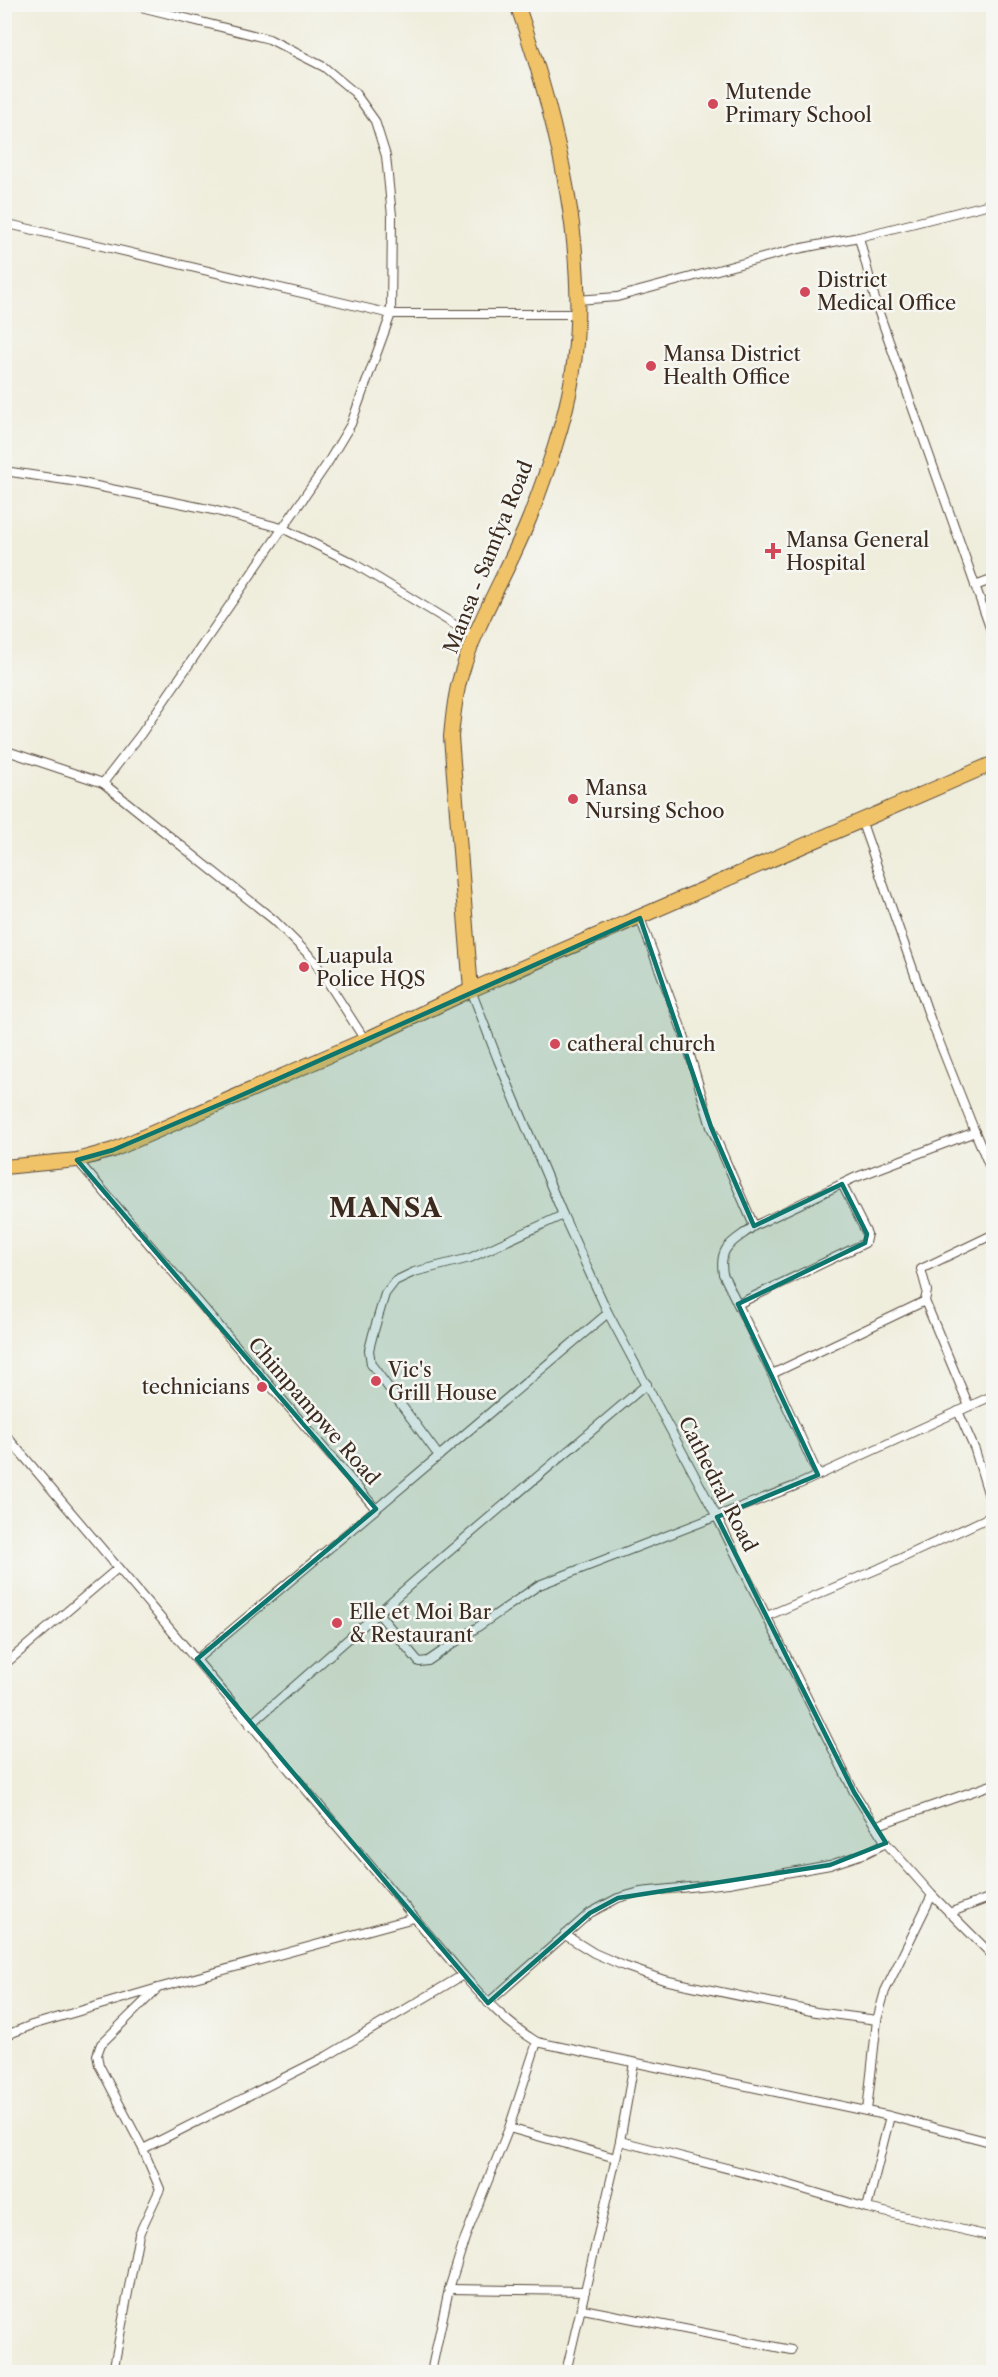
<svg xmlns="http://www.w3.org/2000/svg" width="998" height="2377" font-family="'Libre Caslon Text',serif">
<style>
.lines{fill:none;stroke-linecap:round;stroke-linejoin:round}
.minor-casing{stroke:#56473a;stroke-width:10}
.primary-casing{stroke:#56473a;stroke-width:16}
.minor{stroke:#fff;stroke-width:8}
.primary{stroke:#f1c369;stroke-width:14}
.marked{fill:#0f766e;fill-opacity:0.2;stroke:#0f766e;stroke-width:4.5;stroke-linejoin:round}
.poi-dot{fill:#d1495b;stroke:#f6f6f2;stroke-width:2}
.labels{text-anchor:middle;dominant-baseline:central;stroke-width:5;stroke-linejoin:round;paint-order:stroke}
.poi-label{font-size:20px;fill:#3b2a1e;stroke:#f6f6f2;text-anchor:start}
.street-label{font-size:20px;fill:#3b2a1e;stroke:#f6f6f2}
.district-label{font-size:26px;font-weight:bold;letter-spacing:1.5px;fill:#3b2a1e;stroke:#f6f6f2}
</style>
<rect width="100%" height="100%" fill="#f6f6f2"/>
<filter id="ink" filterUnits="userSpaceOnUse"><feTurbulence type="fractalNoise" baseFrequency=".0167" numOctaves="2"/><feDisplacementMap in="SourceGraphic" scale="12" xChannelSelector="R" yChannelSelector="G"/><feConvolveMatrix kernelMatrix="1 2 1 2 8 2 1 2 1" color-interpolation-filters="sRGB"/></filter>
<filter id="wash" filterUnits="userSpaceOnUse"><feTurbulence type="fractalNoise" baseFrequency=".008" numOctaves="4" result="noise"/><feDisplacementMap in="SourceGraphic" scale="24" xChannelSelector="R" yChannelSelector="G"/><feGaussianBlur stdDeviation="1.35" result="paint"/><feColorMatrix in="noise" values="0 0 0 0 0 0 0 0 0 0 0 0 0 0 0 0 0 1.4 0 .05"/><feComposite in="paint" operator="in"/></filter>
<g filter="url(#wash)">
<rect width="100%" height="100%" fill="#efeddb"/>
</g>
<g filter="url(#ink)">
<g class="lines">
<!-- minor casing -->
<g class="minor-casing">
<g id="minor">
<polyline points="4,223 391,314 392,216 386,156 375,121 355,93 324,67 269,39 129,4"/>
<polyline points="859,237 994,203"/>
<polyline points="577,300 617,297 792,250 859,237 877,307 994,639"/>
<polyline points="4,471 72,481 213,510 282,528 353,563 475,637"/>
<polyline points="975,586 994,579"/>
<polyline points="4,750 103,783 141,734 327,464 351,424 391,314 577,314"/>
<polyline points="103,783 274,920 313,959 365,1040"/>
<path d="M640 918 685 1038 711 1127 754 1226C734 1242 718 1245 723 1274L772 1374 818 1475"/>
<polyline points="471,990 498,1060 563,1215 608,1313 717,1517 854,1792 886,1843 932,1895 994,1957"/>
<polyline points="975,1132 994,1177"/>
<polyline points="77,1160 376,1509 608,1313"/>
<polyline points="754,1226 854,1178 975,1132 931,1021 861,820"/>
<polyline points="738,1304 865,1243 867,1234 842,1184"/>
<polyline points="772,1374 925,1301"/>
<polyline points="969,1406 925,1301 927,1291 921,1269 994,1234"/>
<polyline points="958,1411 975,1450 994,1513"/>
<path d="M4 1433 463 1975C487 2002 506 2023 537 2042L890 2116 994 2143"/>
<polyline points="439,1456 371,1364 369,1350 373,1334 385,1294 395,1281 414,1272 470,1258 563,1215"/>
<polyline points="378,1613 419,1662 428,1661 539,1585 795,1486 994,1395"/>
<polyline points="767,1616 878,1569 994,1515"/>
<polyline points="197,1659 376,1509"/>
<polyline points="4,1665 118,1568"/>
<polyline points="250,1725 419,1577 647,1384"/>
<polyline points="875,1826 994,1784"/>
<polyline points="949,1913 994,1896"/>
<polyline points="565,1935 594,1953 624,1966 664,1980 816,2012 877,2020"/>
<polyline points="488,2003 590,1913 618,1898 640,1892 729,1883 830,1865 866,1853 886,1843"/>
<polyline points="4,2036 32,2025 158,1988 414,1918"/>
<polyline points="867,2111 877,2020 885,1991 932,1895"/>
<polyline points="509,2128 616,2158"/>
<polyline points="620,2141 773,2180 867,2208 994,2237"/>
<polyline points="143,2149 327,2056 463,1975"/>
<polyline points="867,2208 890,2116"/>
<polyline points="449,2289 585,2291"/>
<polyline points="583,2309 791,2350"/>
<polyline points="113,2372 139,2234 160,2189 143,2149 99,2065 97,2055 101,2044 158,1988"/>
<polyline points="431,2372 449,2289 465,2238 509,2128 537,2042"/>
<polyline points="566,2372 620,2141 634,2063"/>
</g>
</g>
<!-- primary casing -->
<g class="primary-casing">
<g id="primary">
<path d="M471 990 451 737C453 716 455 695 461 675 477 620 509 570 530 517 546 474 565 423 572 378 591 256 557 120 517 4"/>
<polyline points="4,1167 77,1160 113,1150 365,1040 471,990 994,763"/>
</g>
</g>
<!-- minor -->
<use href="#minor" class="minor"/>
<!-- primary -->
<use href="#primary" class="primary"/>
</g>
</g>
<!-- marked area -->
<path class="marked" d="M640 918 711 1127 754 1226 842 1184 867 1234 865 1243 738 1304 818 1475 717 1517 854 1792 886 1843 830 1865 618 1898 590 1913 488 2003 197 1659 376 1509 77 1160 113 1150 235 1098Z"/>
<!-- markers -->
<g class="poi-dot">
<circle cx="713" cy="104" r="6"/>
<circle cx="805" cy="292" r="6"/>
<circle cx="651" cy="366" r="6"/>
<path d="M770 542h6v6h6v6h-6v6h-6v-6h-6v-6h6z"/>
<circle cx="573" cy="799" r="6"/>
<circle cx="304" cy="967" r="6"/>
<circle cx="555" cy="1044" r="6"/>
<circle cx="376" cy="1381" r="6"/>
<circle cx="262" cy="1387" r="6"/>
<circle cx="337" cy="1623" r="6"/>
</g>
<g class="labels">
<!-- poi labels -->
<g class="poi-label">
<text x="725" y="92">Mutende<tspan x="725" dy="23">Primary School</tspan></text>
<text x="817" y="280">District<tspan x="817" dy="23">Medical Office</tspan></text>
<text x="663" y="354">Mansa District<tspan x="663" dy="23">Health Office</tspan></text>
<text x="786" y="540">Mansa General<tspan x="786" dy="23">Hospital</tspan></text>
<text x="585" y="788">Mansa<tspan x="585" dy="23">Nursing Schoo</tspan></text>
<text x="316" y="956">Luapula<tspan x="316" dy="23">Police HQS</tspan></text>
<text x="567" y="1044">catheral church</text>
<text x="388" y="1370">Vic's<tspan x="388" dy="23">Grill House</tspan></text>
<text x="250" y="1387" text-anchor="end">technicians</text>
<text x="349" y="1612">Elle et Moi Bar<tspan x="349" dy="23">&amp; Restaurant</tspan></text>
</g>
<!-- street labels -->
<g class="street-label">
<text transform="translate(488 557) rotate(-68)">Mansa - Samfya Road</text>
<text transform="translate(314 1411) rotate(49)">Chimpampwe Road</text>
<text transform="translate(718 1484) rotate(63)">Cathedral Road</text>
</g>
<!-- district labels -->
<g class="district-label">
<text x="386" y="1208">MANSA</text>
</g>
</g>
<!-- margin -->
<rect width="998" height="2377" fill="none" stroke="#f6f6f2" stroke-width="24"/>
</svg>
